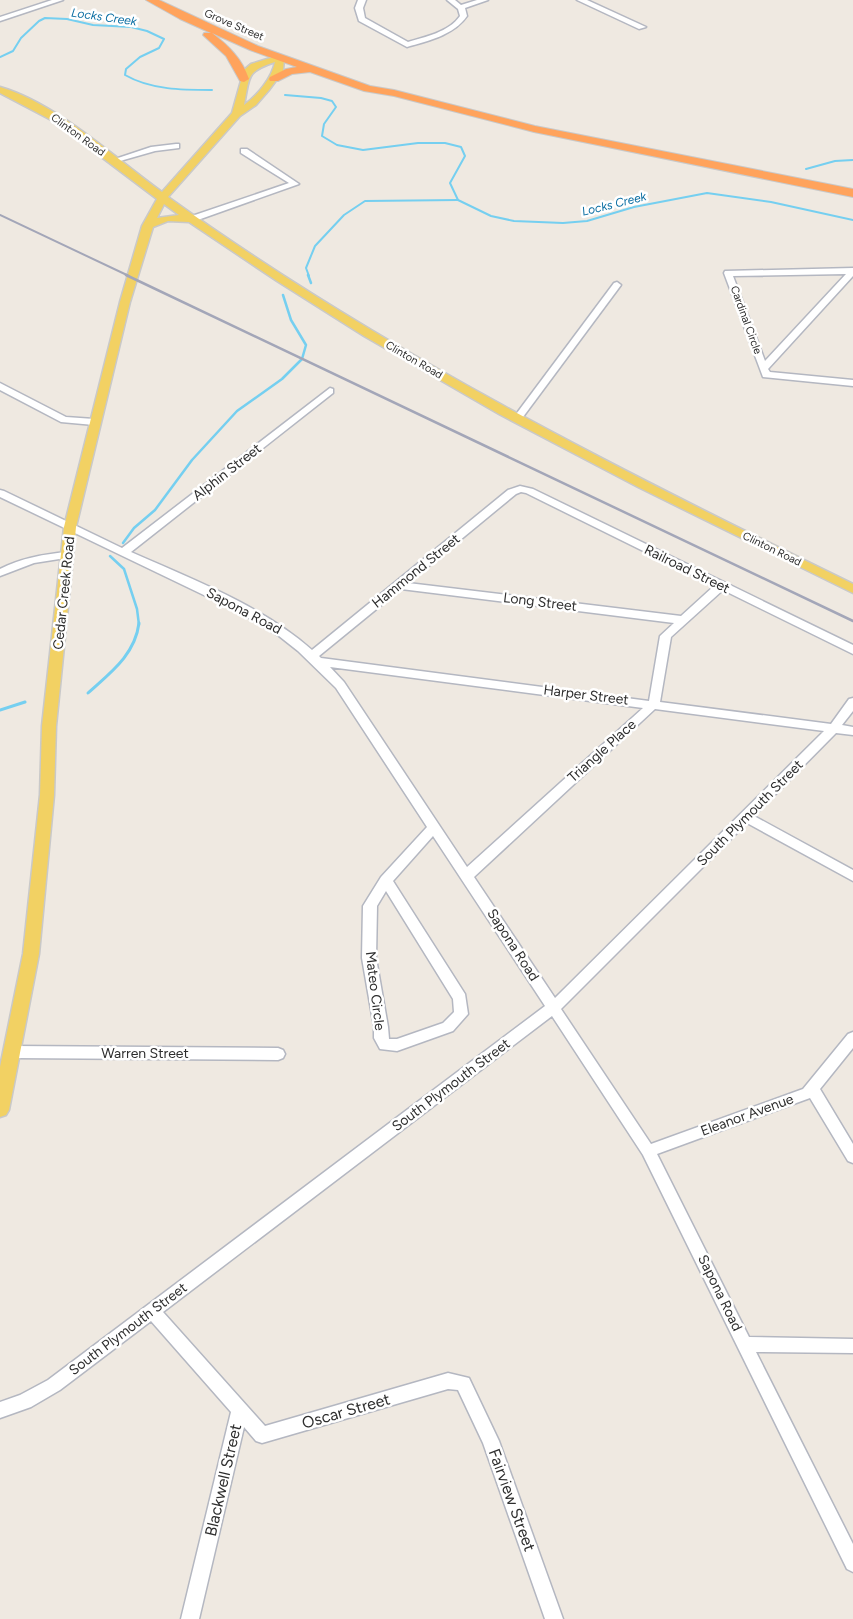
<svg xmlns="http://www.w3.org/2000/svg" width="853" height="1619" font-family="Figtree,sans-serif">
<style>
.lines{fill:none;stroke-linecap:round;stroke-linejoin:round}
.stream-far2{stroke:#75cff0;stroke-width:2}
.stream-far1{stroke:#75cff0;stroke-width:2.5}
.stream{stroke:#75cff0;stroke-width:3}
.minor-casing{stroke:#b4b7c1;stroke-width:3}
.major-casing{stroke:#c9c9c9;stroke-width:3}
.highway-casing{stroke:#c9c9c9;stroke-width:2}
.minor{fill:#fff;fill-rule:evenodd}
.major{fill:#f2d163;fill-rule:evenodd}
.highway{fill:#ffa35c;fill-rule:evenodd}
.rail-far1{stroke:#a3a6b8;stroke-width:2}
.rail{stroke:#a3a6b8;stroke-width:2.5}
.labels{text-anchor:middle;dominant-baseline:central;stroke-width:5;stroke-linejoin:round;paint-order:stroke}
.far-street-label{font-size:11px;fill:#2e2e2e;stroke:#fff}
.far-water-label{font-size:12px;font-style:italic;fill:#0d6fa3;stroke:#fff}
.street-label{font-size:14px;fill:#2e2e2e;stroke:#fff}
.near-street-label{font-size:16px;fill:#2e2e2e;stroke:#fff}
</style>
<rect width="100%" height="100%" fill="#efe9e1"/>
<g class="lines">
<!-- stream-far2 -->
<g class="stream-far2">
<path d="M0 57 13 51 21 38 39 21 45 18 67 19 93 25 131 27 147 31 164 39 159 48 140 57 126 69 125 75C151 90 183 90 212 90"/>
<polyline points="285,95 321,98 332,101 336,107 324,124 322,136 337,145 363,150 418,143 445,143 461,147 465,156 450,183 458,200 491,216 514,221 563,223 587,221 634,207 707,193 771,202 853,220"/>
<polyline points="806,169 835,161 853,160"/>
<polyline points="309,276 306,268 315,246 344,215 365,201 458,200"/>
</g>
<!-- stream-far1 -->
<g class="stream-far1">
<polyline points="308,275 311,283"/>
<polyline points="123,543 134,528 155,510 192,460 237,411 282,379 302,359 306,345 291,320 283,295"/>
<polyline points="110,556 124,569 137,609 139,625"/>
</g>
<!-- stream -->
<g class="stream">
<path d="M88 693C110 673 135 655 139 623"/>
<polyline points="0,710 25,702"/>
</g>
<!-- minor casing -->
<g class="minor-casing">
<g id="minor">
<polygon points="52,0 63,0 0,21 0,17"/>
<path d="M358 0H366L363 8 365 18 408 42C425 37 449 32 460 16L458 9 447 0H455L461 5 477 0H488L465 8 467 16C454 35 428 41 407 47L359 21 355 8Z"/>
<polygon points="577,0 587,0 646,27 639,29"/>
<polygon points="176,144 179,144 179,148 155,151 113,163 109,161 151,147"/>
<polygon points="241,149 247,149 299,184 195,221 189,221 189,217 289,183 241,153"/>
<path d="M853 268V276L768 369 770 372 853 380V386L763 377 724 273 725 271ZM846 274 765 361 733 276Z"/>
<polygon points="617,282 621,285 520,421 514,421 514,417 614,283"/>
<polygon points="0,383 66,417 94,419 99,422 94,425 61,422 0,390"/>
<path d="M330 388 333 389V393L131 552C192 579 261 605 312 650L508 490 520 486 533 489 853 645V654L723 590 671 637 660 702 831 724 849 699 853 698V711L842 725 853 727V735L836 733 754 816 853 870V881L747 823 561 1009 651 1144 803 1089 848 1034 853 1032V1048L820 1089 853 1144V1163L848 1161 810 1098 657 1154 749 1337 853 1339V1353L756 1352 853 1544V1572L847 1569 643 1155 552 1016 163 1312 265 1426 448 1373 469 1378 499 1441 563 1619H545L483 1443 458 1390 448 1389 262 1443 256 1441 244 1427 199 1619H181L231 1412 151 1321 60 1390 31 1407 0 1418V1402L20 1395 48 1380 545 1006 433 836 393 881 465 994 468 1014 453 1031 397 1051 380 1049 374 1038V1027L362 958 363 906 381 877 427 827 336 688 298 651 279 636 237 611 0 497V490L4 491 122 548ZM521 492 526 493 714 586 681 616 408 583 516 494ZM401 589 674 623 660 636 649 701 321 658 319 656ZM330 667 643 708 467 867 344 682ZM655 709 824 731 555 998 474 877ZM386 891 453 999 454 1012 443 1023 397 1039H389L388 1027 376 958 377 906Z"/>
<path d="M68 552 73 555 72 557 34 563 0 576V569C21 558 45 554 68 552Z"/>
<polygon points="13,1046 278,1048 283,1050 285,1054 283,1058 278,1060 13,1058 8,1056 6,1052 8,1048"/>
</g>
</g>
<!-- major casing -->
<g class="major-casing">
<path id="major" d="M280 55 284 58 283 71 269 90 256 105 240 116 168 197C382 351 617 469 853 584V593L638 487 499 414 364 336 277 281 189 222 168 221 153 227 130 302 76 527 56 726 54 795 39 954 9 1110 6 1115 0 1117V1067L23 954 40 795 42 726 64 527 120 302 142 226 157 199 55 122 0 93V87C56 103 115 158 162 192L232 113 244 70 251 64ZM275 62C272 78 257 96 244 105 250 77 245 72 275 62ZM164 204 179 215 157 218Z"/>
</g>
<!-- highway casing -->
<g class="highway-casing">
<path id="highway" d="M146 0H159L258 46 370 86 394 90 535 126 853 189V197L534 132 394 96 364 91 310 72 292 74 278 81H270L269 79 270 77 286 69 297 67 250 50 212 33C229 46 242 59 249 79L244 82 240 81 226 56 203 35 204 33H211L180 19Z"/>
</g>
<!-- minor -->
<use href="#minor" class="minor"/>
<!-- major -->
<use href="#major" class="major"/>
<!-- highway -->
<use href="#highway" class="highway"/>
<!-- rail-far1 -->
<polyline class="rail-far1" points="0,215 129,276"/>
<!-- rail -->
<polyline class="rail" points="126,275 853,621"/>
</g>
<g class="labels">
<!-- far-street labels -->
<g class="far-street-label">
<text transform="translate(234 25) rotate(23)">Grove Street</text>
<text transform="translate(78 135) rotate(36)">Clinton Road</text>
<text transform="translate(746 320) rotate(70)">Cardinal Circle</text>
<text transform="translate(414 360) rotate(30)">Clinton Road</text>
<text transform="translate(772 549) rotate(26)">Clinton Road</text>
</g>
<!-- far-water labels -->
<g class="far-water-label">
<text transform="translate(104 17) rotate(8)">Locks Creek</text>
<text transform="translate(614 204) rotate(-14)">Locks Creek</text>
</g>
<!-- street labels -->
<g class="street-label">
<text transform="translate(227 472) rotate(-38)">Alphin Street</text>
<text transform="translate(687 569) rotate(26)">Railroad Street</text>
<text transform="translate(416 571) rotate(-39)">Hammond Street</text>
<text transform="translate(64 593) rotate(-84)">Cedar Creek Road</text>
<text transform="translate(540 602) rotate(7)">Long Street</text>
<text transform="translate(244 611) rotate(28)">Sapona Road</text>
<text transform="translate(586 695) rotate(7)">Harper Street</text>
<text transform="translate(602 751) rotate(-42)">Triangle Place</text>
<text transform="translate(750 813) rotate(-45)">South Plymouth Street</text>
<text transform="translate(513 945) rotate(57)">Sapona Road</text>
<text transform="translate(375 991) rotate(83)">Mateo Circle</text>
<text x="145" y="1053">Warren Street</text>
<text transform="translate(451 1085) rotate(-37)">South Plymouth Street</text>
<text transform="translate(747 1115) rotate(-20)">Eleanor Avenue</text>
<text transform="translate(720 1293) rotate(64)">Sapona Road</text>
<text transform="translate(128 1329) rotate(-37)">South Plymouth Street</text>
</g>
<!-- near-street labels -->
<g class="near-street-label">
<text transform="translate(346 1411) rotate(-16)">Oscar Street</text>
<text transform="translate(223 1480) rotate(-77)">Blackwell Street</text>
<text transform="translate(512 1500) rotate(70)">Fairview Street</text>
</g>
</g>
</svg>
